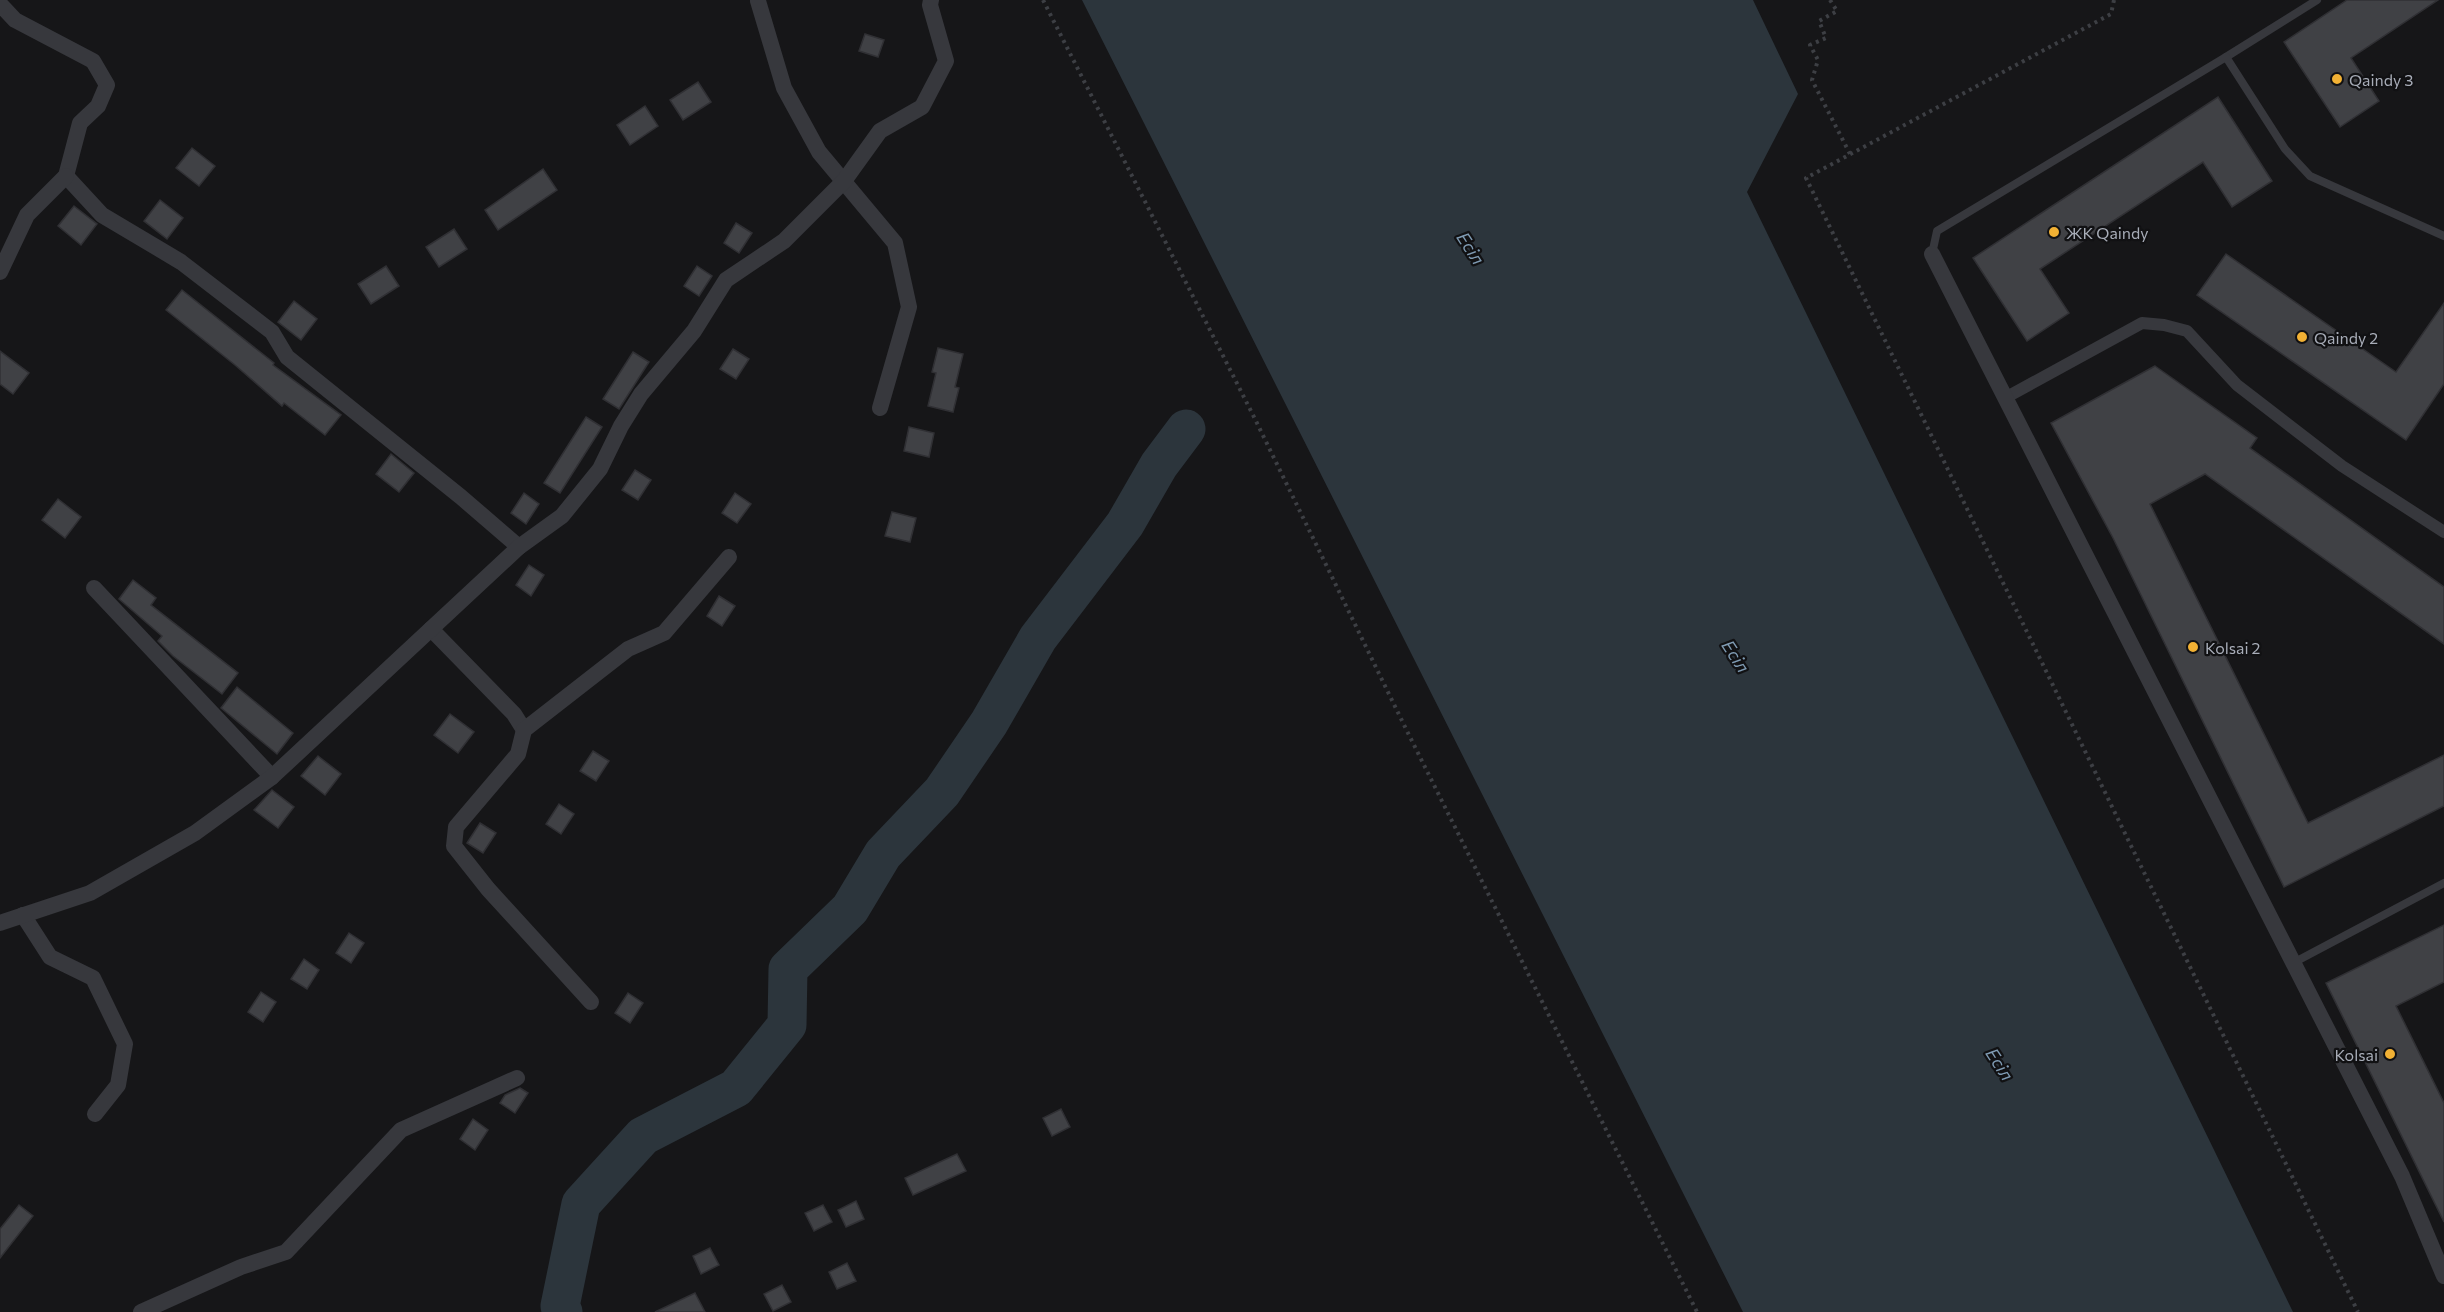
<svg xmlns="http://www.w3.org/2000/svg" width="2444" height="1312" font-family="Commissioner,sans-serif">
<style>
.water{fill:#2c353c}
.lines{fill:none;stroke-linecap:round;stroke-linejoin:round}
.river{stroke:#2c353c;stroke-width:39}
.building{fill:#404145;stroke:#303034;stroke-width:1.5}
.path{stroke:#3d3f44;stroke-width:4;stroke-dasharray:3 4.5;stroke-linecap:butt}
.service{stroke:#37383d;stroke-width:8}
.pedestrian{stroke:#37383d;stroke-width:12}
.minor{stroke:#37383d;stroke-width:16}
.poi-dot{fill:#f2b134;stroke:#111113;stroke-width:2}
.labels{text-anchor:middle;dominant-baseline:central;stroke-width:4.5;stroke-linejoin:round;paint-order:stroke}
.poi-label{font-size:16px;fill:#a8adb8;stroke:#111113;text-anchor:start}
.water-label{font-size:18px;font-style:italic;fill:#7f9bb3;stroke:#111113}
</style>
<rect width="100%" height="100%" fill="#161618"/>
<!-- water -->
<polygon class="water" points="1082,0 1753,0 1798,94 1747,192 2293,1312 1743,1312"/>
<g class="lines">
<!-- river -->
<polyline class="river" points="563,1312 560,1306 581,1204 643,1136 736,1088 787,1025 788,969 850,909 883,854 942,792 989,723 1038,638 1125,524 1159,465 1186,429"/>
</g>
<!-- building -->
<g class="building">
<polygon points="2347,0 2438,0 2351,58 2379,101 2340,127 2284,42"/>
<polygon points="865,34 884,40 878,57 859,51"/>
<polygon points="698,82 711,102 683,120 670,100"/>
<polygon points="2218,97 2272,181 2232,207 2203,162 2040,269 2069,313 2027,341 1973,258"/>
<polygon points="645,106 658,126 630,145 617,125"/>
<polygon points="192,148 215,166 199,186 176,168"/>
<polygon points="543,169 557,190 498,230 485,210"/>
<polygon points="160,200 183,218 167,239 144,221"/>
<polygon points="74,206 97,224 81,245 58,226"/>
<polygon points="736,223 752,233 739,253 724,243"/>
<polygon points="454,229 467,249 439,267 426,247"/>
<polygon points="2226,254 2396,372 2444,303 2444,384 2406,440 2197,295"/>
<polygon points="386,266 399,286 371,304 358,284"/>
<polygon points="697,266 712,276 699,296 684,286"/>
<polygon points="182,290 274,363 273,365 341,415 325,435 284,403 282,406 235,365 166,310"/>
<polygon points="294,301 317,319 301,340 278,322"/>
<polygon points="938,348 963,354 955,387 959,388 953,412 928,406 936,373 932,372"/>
<polygon points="733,349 749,359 736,379 720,369"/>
<polygon points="0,351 29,373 13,394 0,384"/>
<polygon points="633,352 649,362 619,409 603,399"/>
<polygon points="2155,366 2257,438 2250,448 2444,587 2444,644 2205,474 2150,504 2308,823 2444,755 2444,806 2284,887 2113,538 2051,423"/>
<polygon points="586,417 602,427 560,493 544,483"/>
<polygon points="909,427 934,433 929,457 904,451"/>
<polygon points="391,454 414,473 399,492 376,474"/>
<polygon points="635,470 651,480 638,500 622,490"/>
<polygon points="524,493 539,504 526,524 511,513"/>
<polygon points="735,493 751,504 737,523 722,513"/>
<polygon points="58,499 81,517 65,538 42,520"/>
<polygon points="892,512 916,518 910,542 885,536"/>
<polygon points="529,565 544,575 531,596 516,585"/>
<polygon points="133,580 156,598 151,605 238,673 222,694 173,656 158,641 162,636 119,599"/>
<polygon points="719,596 735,606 722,626 707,616"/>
<polygon points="237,687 293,733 277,754 221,708"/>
<polygon points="450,714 474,732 458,753 434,735"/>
<polygon points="593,751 609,761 596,781 580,771"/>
<polygon points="318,756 341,774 325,795 301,776"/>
<polygon points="272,790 294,807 278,828 254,810"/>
<polygon points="559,804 574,814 561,834 546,824"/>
<polygon points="480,823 496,833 483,853 467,843"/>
<polygon points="2444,925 2444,982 2396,1006 2444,1103 2444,1222 2326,983"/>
<polygon points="349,933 364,943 351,963 336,953"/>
<polygon points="304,959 319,970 307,989 291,979"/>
<polygon points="261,992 276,1002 263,1022 248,1012"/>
<polygon points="628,993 643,1003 630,1023 615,1013"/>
<polygon points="520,1088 528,1093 515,1113 500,1103 505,1095"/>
<polygon points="1061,1109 1070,1127 1052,1136 1043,1118"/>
<polygon points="473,1119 488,1130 475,1150 460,1139"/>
<polygon points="957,1154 966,1171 913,1195 905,1178"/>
<polygon points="856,1201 864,1219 846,1227 838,1210"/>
<polygon points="19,1205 33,1216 0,1258 0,1229"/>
<polygon points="823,1205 832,1222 814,1231 805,1213"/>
<polygon points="710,1248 719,1265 701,1274 693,1256"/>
<polygon points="847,1263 856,1281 837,1289 829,1272"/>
<polygon points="782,1285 791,1302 773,1311 764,1294"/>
<polygon points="695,1293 705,1312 655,1312"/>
</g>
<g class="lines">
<!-- path -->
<g class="path">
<polyline points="1043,0 1255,419 1407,731 1697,1312"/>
<polyline points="1830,0 1837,11 1819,21 1826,38 1810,45 1818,60 1812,80 1850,154"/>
<polyline points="2114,0 2111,14 1806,178 2358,1312"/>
</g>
<!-- service -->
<g class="service">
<polyline points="2226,57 2317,0"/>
<polyline points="1932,254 1937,231 2226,57 2285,149 2310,176 2444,236"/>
<polyline points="2293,963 2444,883"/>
</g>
<!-- pedestrian -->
<polyline class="pedestrian" points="2005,398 2142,323 2164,325 2187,331 2237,385 2342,466 2444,532"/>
<!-- minor -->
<g class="minor">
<polyline points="758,1 784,88 819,152 895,243 909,307 880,408"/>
<polyline points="0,4 15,20 93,61 107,85 98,106 80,123 66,176 102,215 181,262 272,332 287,357 461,497 519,547"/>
<polyline points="1932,254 2402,1176 2444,1276"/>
<polyline points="0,272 27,215 66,176"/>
<polyline points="94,588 272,777"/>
<polyline points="431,629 514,714 524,730"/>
<polyline points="23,915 50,957 93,978 125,1044 118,1085 95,1114"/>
<polyline points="0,923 90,893 195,833 272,777 519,547 562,516 600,469 621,426 641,394 694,331 726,280 784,241 844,181 880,131 922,107 946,61 930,5 931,0"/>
<polyline points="591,1002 488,889 454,846 456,827 518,754 524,730 628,649 664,633 729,557"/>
<polyline points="141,1312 241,1267 286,1252 401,1130 517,1078"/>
</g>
</g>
<!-- markers -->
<g class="poi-dot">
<circle cx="2337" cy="79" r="6"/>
<circle cx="2054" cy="232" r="6"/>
<circle cx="2302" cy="337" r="6"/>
<circle cx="2193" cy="647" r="6"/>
<circle cx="2390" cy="1054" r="6"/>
</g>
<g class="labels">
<!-- poi labels -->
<g class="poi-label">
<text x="2349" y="79">Qaindy 3</text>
<text x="2066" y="232">ЖК Qaindy</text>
<text x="2314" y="337">Qaindy 2</text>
<text x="2205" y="647">Kolsai 2</text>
<text x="2378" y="1054" text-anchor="end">Kolsai</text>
</g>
<!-- water labels -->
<g class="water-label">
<text transform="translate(1471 248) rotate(57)">Есіл</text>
<text transform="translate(1736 656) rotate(57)">Есіл</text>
<text transform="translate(2000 1064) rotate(57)">Есіл</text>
</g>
</g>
</svg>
